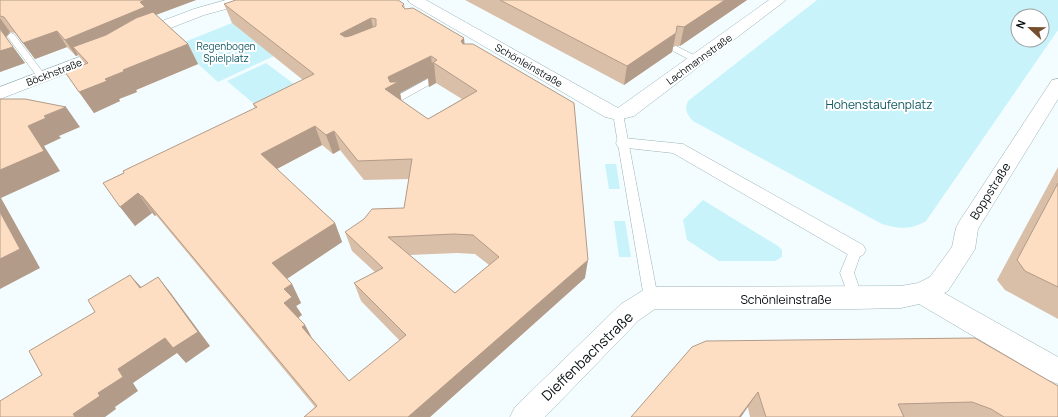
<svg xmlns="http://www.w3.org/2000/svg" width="1058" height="417" font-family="Manrope,sans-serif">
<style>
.green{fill:#c8f3fa;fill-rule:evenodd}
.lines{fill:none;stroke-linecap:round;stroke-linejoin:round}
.service-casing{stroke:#9bb3b7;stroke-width:1}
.pedestrian-casing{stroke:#9bb3b7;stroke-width:1}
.minor-casing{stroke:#9bb3b7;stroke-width:1}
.service{fill:#fff;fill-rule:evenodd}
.pedestrian{fill:#fff;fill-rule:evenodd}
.minor{fill:#fff;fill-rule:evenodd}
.wall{fill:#dabfa8;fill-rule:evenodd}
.shaded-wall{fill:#b29b88}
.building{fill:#fedec3;stroke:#b29b88;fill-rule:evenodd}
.labels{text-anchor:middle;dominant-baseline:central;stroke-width:4;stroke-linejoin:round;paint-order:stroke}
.far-park-label{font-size:10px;fill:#0e5861;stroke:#fff}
.far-street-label{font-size:10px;fill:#060d0f;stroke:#fff}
.park-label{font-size:12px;fill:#0e5861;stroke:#fff}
.street-label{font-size:12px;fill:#060d0f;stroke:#fff}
.near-street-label{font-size:14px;fill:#060d0f;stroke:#fff}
</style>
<rect width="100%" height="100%" fill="#f3fdff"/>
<!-- green -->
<g class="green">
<path d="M817 0H1058V30L926 221C911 230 898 229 882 224L693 121C687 114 684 110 688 101ZM1018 16H1042V40H1018Z"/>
<polygon points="232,23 274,56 218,82 177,45"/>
<polygon points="266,63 306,93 266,114 227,81"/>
<polygon points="605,164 616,164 620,189 609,189"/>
<polygon points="703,200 778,246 782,250 782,257 775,261 719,261 687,240 683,220"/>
<polygon points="614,221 625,221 631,257 619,257"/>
</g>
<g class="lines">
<!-- service casing -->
<g class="service-casing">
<g id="service">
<polygon points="11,33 14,34 45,75 47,77 45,79 39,79 7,36"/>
<polygon points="676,46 700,58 702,60 700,62 694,62 673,51 673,47"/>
<polygon points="433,76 436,77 438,79 436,81 402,100 394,100 393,98"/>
<polygon points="618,111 623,114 658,298 656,302 651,304 646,302 644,298 613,114"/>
<polygon points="856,245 861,246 862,250 854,273 863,298 861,302 856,304 851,302 840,273 851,246"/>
</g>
</g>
<!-- pedestrian casing -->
<g class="pedestrian-casing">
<polygon id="pedestrian" points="624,138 683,144 863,245 866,250 863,255 856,258 849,255 673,153 618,147 616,143 618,139"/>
</g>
<!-- minor casing -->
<g class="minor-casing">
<g id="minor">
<polygon points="226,0 250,0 248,3 204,15 145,38 139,40 133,38 131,35 133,32 194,9"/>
<polygon points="408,0 426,0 618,108 769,0 786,0 634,116 618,120 605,117 410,3"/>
<polygon points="111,45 117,46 119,50 117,54 0,99 0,87"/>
<polygon points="1058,79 1058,99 978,229 975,249 948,291 944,293 1058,357 1058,384 1048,380 919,304 901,308 856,309 655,309 639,320 545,417 510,417 515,407 621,304 642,291 651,287 901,286 918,283 930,277 952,247 956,228 959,222 1052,80"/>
</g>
</g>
<!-- service -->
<use href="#service" class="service"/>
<!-- pedestrian -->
<use href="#pedestrian" class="pedestrian"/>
<!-- minor -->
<use href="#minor" class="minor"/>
</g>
<!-- wall -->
<g class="wall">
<polygon points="0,0 196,0 156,15 188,44 198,64 136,90 137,92 119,99 120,101 94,113 65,72 85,64 78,55 76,56 67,47 35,59 15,33 10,32 6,37 25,63 0,72"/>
<polygon points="465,0 747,0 680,46 673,46 672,52 624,85"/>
<path d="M224 4H404L405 9 464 38V44L585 278 430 417H304L315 407 156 215 155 216 152 213 135 226 103 183 255 108 253 104 303 80 232 23ZM428 78 429 87 436 83 462 99 428 119 401 100 400 93ZM322 145 333 154 340 150 364 180 409 179 404 208 345 232 352 251 375 272 354 283 361 301 400 341 349 381 312 338 305 325 298 318 302 315 296 306 301 303 292 284 287 279 342 242 335 223 277 169ZM457 253 475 254 489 265 455 293 410 255Z"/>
<polygon points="1058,167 1058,319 1005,290 997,280"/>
<polygon points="692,347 1058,417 750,417 748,408"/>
</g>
<!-- shaded-wall -->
<g class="shaded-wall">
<polygon points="145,0 196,0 150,17 153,22 73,47 78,55 76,56 65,40 140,2"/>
<polygon points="725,0 747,0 680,46 684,27"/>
<polygon points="0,18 10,32 6,37 0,29"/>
<polygon points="371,18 375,37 345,52 340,34"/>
<polygon points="57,31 67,47 35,59 23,43"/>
<polygon points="676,33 672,52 624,85 627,66"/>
<polygon points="464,38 466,57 461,41"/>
<polygon points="188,44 198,64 136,90 137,92 119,99 120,101 94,113 79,92 123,70"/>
<polygon points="13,47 25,63 0,72 0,51"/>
<polygon points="431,56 432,64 434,63 436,83 429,87 428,78 400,93 402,102 385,89 388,77"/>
<polygon points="66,107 80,127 59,136 61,138 44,146 60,171 1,198 40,268 0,289 0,170 28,126 44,116"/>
<polygon points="315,126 322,145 269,173 261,154"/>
<polygon points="334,131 340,150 333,154 326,135"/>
<polygon points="138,193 152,213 135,226 120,207"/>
<polygon points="141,196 142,196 156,215 155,216"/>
<polygon points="335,223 342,242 282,282 272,263"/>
<polygon points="588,260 585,278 430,417 408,417"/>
<polygon points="130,275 144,290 140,288"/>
<polygon points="158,277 170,292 210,346 186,363 177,353 133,383 138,391 115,407 116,409 105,417 75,417 73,414 98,393 118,369"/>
<polygon points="292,284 301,303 296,306 302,315 295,320 284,303 284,289"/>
<polygon points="305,325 314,342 302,327"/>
<polygon points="758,392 741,417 739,417"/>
</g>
<!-- building -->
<g class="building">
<polygon points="0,0 145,0 140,2 145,7 65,40 57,31 23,43 4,17 0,16"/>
<path d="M236 0H398L404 4 402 6 405 9 413 8 464 38 461 41 463 44H473L574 103 588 260 408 417H304L317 406 142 196H141L138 193 120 207 103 183 124 173 123 171 257 107 253 104 314 74 224 4ZM371 18 376 19V26L350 36 345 37 340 34ZM431 56 437 60 426 67 434 63 477 91 428 119 385 89 398 82H390L388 77ZM315 126 326 135 334 131 358 161 412 159 404 208 372 209 364 219 345 232 383 268 354 283 406 335 349 381 302 327 305 325 284 303 292 297 284 289 292 284 272 263 335 223 261 154ZM454 234 473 235 499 257 455 293 388 237Z"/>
<polygon points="500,0 725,0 684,27 677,26 676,33 627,66"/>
<polygon points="153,12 188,44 123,70 125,71 105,79 107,81 79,92 65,72 88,63 73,47 106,35 136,18"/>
<polygon points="0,29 13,47 0,51"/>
<polygon points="0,99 25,99 66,107 44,116 46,118 28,126 44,151 0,170"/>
<polygon points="1058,183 1058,287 1025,271 1017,260"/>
<polygon points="0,212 20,249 0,259"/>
<polygon points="130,275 140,288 158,277 198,332 173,348 165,338 118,369 123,377 98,393 100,396 73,414 75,417 0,417 0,401 42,375 29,351 95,312 88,300"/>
<polygon points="975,338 1058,386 1058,417 1004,417 991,409 972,402 898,404 904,417 766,417 758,392 739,417 631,417 692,347 706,341"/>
</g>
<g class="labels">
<!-- far-park labels -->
<g class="far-park-label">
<text x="226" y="46">Regenbogen<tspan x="226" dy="12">Spielplatz</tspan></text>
</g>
<!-- far-street labels -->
<g class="far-street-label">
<text transform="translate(699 59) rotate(-36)">Lachmannstraße</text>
<text transform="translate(529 65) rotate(30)">Schönleinstraße</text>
<text transform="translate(54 72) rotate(-21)">Böckhstraße</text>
</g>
<!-- park labels -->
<g class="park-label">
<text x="879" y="104">Hohenstaufenplatz</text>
</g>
<!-- street labels -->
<g class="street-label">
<text transform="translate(990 191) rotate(-58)">Boppstraße</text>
<text x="786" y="299">Schönleinstraße</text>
</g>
<!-- near-street labels -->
<g class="near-street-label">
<text transform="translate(587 356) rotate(-44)">Dieffenbachstraße</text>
</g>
</g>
<!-- north arrow -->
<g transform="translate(1030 28) rotate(292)"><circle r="19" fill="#ffffff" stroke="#9b9e9f"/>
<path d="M0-3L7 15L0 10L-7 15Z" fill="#754e2b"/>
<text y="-6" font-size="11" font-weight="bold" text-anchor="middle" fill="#060d0f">N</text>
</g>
</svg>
